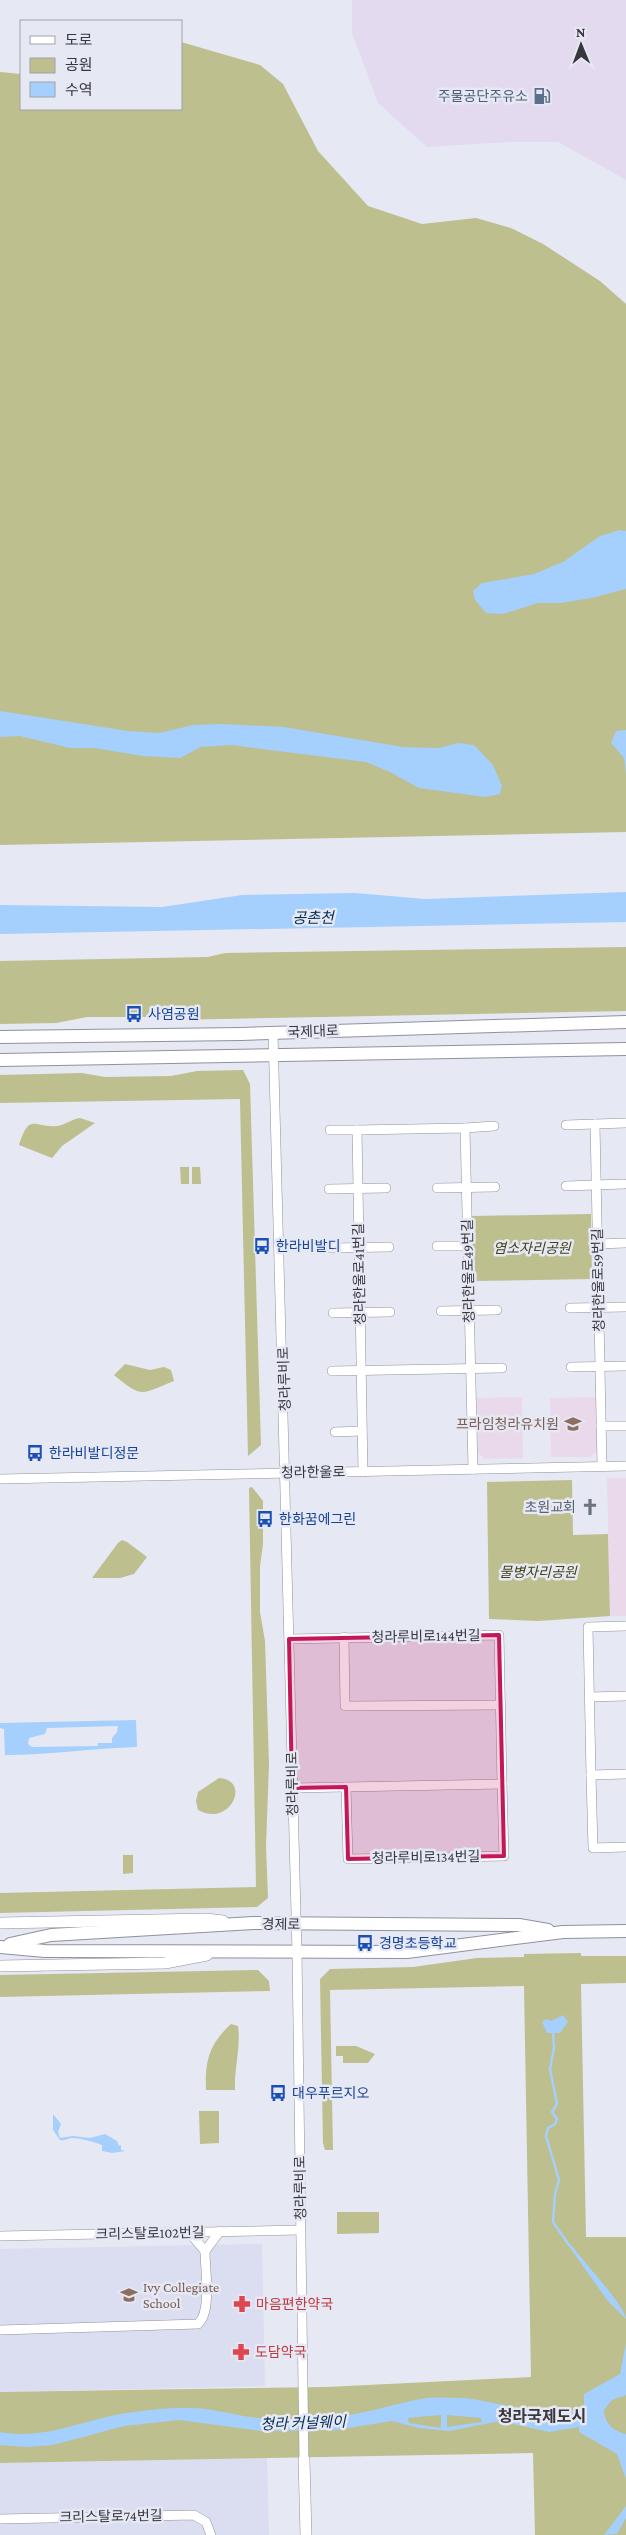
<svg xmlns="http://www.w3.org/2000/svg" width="626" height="2535" font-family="'Crimson Pro','Noto Sans KR',serif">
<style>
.built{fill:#dbddf0}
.industrial{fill:#e4daef}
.education{fill:#ead9ea}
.green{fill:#bdbf8e}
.water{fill:#a5cffd;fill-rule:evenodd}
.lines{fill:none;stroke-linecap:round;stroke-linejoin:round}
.stream{stroke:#a5cffd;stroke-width:2.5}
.minor-casing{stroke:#90919d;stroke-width:10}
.tertiary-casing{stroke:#90919d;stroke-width:12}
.secondary-casing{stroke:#90919d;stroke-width:14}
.minor{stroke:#fff;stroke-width:9}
.tertiary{stroke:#fff;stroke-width:11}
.secondary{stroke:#fff;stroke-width:12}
.marked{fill:#c2185b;fill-opacity:0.2;stroke:#c2185b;stroke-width:4;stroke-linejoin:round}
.labels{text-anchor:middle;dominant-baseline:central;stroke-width:5;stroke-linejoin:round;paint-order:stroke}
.service-label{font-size:14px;fill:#4e5e75;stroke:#e6e8f4;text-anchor:end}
.transit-label{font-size:14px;fill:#164399;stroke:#e6e8f4;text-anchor:start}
.street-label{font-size:14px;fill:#37373c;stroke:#e6e8f4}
.park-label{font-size:14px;font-style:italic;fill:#434315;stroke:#e6e8f4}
.education-label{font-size:14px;fill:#785e54;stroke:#e6e8f4;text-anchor:end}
.worship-label{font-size:14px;fill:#5b616d;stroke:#e6e8f4;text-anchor:end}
.health-label{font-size:14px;fill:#be3a42;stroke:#e6e8f4;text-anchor:start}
.water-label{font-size:15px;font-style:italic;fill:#002b53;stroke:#e6e8f4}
.quarter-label{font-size:16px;font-weight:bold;fill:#37373c;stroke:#e6e8f4}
</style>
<rect width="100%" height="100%" fill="#e6e8f4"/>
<!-- built -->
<g class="built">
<polygon points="262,2244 265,2386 0,2392 0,2249"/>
<polygon points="267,2458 269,2535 0,2535 0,2463"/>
</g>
<!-- industrial -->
<polygon class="industrial" points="352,0 626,0 626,180 558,142 509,142 427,147 378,103 352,33"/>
<!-- education -->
<g class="education">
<polygon points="522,1397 523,1458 484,1459 478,1452 477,1398"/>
<polygon points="596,1397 597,1451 591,1457 551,1457 550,1398"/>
<polygon points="607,1478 626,1478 626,1616 610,1616"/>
</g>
<!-- green -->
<g class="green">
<polygon points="181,42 260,65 283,84 318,151 368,206 422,224 476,218 511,228 543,244 600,281 626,304 626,832 0,845 0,72 21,74 21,109 181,109"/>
<polygon points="626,947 626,1011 172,1020 155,1017 87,1017 56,1023 0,1024 0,961 208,957 225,953"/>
<polygon points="243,1070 250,1084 261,1445 248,1456 240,1099 0,1103 0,1075 82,1073 105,1077 171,1076 197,1071"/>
<path d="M80 1118 95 1123 62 1146 52 1158 19 1145C30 1112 33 1128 57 1126 65 1125 72 1119 80 1118Z"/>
<polygon points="180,1167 189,1167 189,1184 181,1184"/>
<polygon points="192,1167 200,1167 201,1184 192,1184"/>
<polygon points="591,1214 592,1279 473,1281 472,1216"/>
<path d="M125 1364 150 1370 164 1367 171 1370 174 1381C141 1394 143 1399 114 1375Z"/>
<polygon points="572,1480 573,1535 608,1534 610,1616 538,1621 489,1619 487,1482"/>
<polygon points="252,1487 263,1501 263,1544 260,1566 260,1612 265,1641 269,1764 266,1846 268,1898 257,1907 0,1913 0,1893 256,1887 249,1488"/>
<polygon points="122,1540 127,1542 147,1557 134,1574 120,1578 92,1578 118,1543"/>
<path d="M219 1778C252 1780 230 1828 198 1810L196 1801 198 1792Z"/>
<polygon points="123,1855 133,1855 133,1873 123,1874"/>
<polygon points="581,1953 581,1956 626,1956 626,1983 581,1984 586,2237 626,2237 626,2535 535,2535 533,2453 0,2463 0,2392 327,2387 531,2377 524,1986 330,1990 333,2150 325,2150 323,2143 320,1979 330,1969 413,1967 477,1958 524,1957 524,1954"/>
<polygon points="258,1970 269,1981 270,1991 0,1997 0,1975"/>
<path d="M231 2024 238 2026C241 2047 234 2069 235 2090H206C205 2060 209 2045 231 2024Z"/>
<polygon points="336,2046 356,2046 375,2054 368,2063 343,2063 343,2056 336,2056"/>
<polygon points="199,2111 219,2111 219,2143 200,2144"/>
<polygon points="337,2212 379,2212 379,2233 337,2234"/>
</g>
<!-- water -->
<g class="water">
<polygon points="620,530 626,531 626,589 591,598 561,603 538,603 503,614 486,613 475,600 473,591 482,583 534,574 563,562 600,536"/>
<polygon points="0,711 128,731 159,733 193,725 222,724 284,727 403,747 439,748 458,743 474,745 493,765 502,786 500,794 485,797 419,788 390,772 366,762 231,745 201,747 180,758 143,756 94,748 70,748 20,736 0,737"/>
<polygon points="626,730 626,775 624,758 611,743 616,731"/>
<polygon points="626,892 626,922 0,934 0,905 162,907 242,895 355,893 425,899"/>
<path d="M136 1720 137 1747C93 1748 49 1755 5 1755L4 1729 0 1728V1723ZM118 1726 117 1732 112 1738V1743H98V1746L32 1747 28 1744 29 1738 45 1734 47 1728Z"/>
<polygon points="563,2015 568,2022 560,2033 547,2033 542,2022 546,2019 551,2021"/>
<path d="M53 2114 61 2124 58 2132 60 2138 73 2136 90 2138 105 2134 117 2141 119 2146 121 2145V2150L125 2151 112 2153 102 2151V2145C99 2143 76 2137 71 2138 66 2139 65 2141 60 2140L53 2130Z"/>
<path d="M568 2245 572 2246C582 2260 626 2307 626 2319L607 2300Z"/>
<path d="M626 2343V2395L612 2400 604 2410C604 2423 613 2431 626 2434V2479L617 2454 579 2432V2427L549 2432 500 2421 449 2431 419 2428 392 2421 335 2430 261 2431 179 2420 124 2426 53 2445 27 2447 0 2445V2432C47 2441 88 2417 134 2412 152 2410 171 2407 190 2408 210 2408 230 2414 250 2417 273 2420 298 2419 322 2418 357 2417 391 2404 426 2398 438 2397 451 2398 463 2398 492 2399 564 2426 584 2405V2394L620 2374ZM441 2415V2428L409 2423 408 2418ZM447 2415 481 2418 482 2422 447 2427Z"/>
<polygon points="626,2506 626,2518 617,2534 604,2535"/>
</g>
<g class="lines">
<!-- stream -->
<polyline class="stream" points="553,2033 554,2048 550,2069 557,2104 552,2112 557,2119 555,2124 548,2128 546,2136 559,2180 555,2194 553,2222 569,2245"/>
<!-- minor casing -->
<g class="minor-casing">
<g id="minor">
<polyline points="273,1032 297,1952 304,2460"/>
<polyline points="566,1125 595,1124"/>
<polyline points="465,1128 494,1126"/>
<polyline points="330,1130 357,1130"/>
<polyline points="566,1186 624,1184"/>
<polyline points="437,1188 495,1187"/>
<polyline points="329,1189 386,1188"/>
<polyline points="597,1244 626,1243"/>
<polyline points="437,1246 468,1246"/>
<polyline points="331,1248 389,1247"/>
<polyline points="570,1308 626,1307"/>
<polyline points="441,1311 497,1310"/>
<polyline points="333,1313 390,1312"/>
<polyline points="571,1367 626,1366"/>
<polyline points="332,1371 502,1368"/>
<polyline points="601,1426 626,1426"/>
<polyline points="335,1432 362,1431"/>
<polyline points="602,1466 595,1124 626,1123"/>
<polyline points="363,1472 357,1130 465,1128 473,1469"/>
<polyline points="0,1479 626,1466"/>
<polyline points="626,1626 588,1627 591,1775 626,1774"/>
<polyline points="344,1637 345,1706 501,1705"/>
<polyline points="289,1639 499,1635 502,1784 292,1788"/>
<polyline points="590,1697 626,1696"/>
<polyline points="591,1775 593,1848 626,1847"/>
<polyline points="346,1787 348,1859 504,1856 502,1784"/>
<polyline points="189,2232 205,2251"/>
<polyline points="0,2236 300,2230"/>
<polyline points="205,2251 220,2231"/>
<path d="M0 2330 198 2324C212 2312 205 2269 205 2251"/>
<polyline points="0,2519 194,2515 206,2522 211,2535"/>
</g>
</g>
<!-- tertiary casing -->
<g class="tertiary-casing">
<g id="tertiary">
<polyline points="0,1923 206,1919 223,1921"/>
<polyline points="0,1966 165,1963 207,1955"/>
<polyline points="304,2460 306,2535"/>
</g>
</g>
<!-- secondary casing -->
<g class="secondary-casing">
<g id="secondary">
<polyline points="0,1037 241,1034 626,1022"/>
<polyline points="0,1060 626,1049"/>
<polyline points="10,1944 51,1935 253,1923 519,1925 548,1930"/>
<polyline points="0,1947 45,1951 407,1952 563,1932 626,1931"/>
</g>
</g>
<!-- minor -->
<use href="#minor" class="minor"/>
<!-- tertiary -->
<use href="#tertiary" class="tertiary"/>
<!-- secondary -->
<use href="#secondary" class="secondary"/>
</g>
<!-- marked area -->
<path class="marked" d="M499 1635 504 1856 348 1859 346 1787 292 1788 289 1639Z"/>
<!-- icons -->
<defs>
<g id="fuel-bare" transform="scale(1.35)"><path d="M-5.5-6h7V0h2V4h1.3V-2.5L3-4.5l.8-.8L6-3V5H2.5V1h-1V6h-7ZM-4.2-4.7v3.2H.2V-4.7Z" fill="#5c6f8a" stroke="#e6e8f4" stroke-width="2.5" paint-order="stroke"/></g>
<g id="bus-bare" transform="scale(1.35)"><path d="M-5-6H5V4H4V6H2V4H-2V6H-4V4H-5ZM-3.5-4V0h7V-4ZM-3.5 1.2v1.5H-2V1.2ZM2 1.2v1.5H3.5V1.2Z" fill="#1a4fb4" stroke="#e6e8f4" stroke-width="2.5" paint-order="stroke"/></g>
<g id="school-bare" transform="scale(1.35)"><path d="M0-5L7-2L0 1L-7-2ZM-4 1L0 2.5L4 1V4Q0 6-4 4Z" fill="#8d6e63" stroke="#e6e8f4" stroke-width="2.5" paint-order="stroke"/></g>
<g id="church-bare" transform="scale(1.35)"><path d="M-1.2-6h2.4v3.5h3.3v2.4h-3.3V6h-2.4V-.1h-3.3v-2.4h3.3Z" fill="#6b7280" stroke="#e6e8f4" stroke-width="2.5" paint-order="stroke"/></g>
<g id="pharmacy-bare" transform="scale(1.35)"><path d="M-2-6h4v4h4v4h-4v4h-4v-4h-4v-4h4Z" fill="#e0444e" stroke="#e6e8f4" stroke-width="2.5" paint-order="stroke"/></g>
</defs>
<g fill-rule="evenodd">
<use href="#fuel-bare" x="542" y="96"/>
<use href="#bus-bare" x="134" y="1014"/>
<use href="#bus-bare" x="262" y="1246"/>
<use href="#school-bare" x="573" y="1424"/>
<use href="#bus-bare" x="35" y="1453"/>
<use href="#church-bare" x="590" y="1507"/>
<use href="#bus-bare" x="265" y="1519"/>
<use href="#bus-bare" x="365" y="1943"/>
<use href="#bus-bare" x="278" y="2093"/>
<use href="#school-bare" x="129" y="2295"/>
<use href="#pharmacy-bare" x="242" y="2304"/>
<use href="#pharmacy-bare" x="241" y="2352"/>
</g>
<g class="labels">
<!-- service labels -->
<g class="service-label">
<text x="528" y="96">주물공단주유소</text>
</g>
<!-- transit labels -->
<g class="transit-label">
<text x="148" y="1014">사염공원</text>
<text x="276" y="1246">한라비발디</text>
<text x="49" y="1453">한라비발디정문</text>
<text x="279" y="1519">한화꿈에그린</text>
<text x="379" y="1943">경명초등학교</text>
<text x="292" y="2093">대우푸르지오</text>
</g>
<!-- street labels -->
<g class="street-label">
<text transform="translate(313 1031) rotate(-2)">국제대로</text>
<text transform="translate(468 1271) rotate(-91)">청라한울로49번길</text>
<text transform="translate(359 1274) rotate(-91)">청라한울로41번길</text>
<text transform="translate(598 1280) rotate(-91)">청라한울로59번길</text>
<text transform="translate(284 1379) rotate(-92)">청라루비로</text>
<text transform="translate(313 1472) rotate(-1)">청라한울로</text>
<text transform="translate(426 1636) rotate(-1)">청라루비로144번길</text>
<text transform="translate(292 1784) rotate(-91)">청라루비로</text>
<text transform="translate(426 1857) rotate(-1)">청라루비로134번길</text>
<text transform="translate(281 1924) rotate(1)">경제로</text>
<text transform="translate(300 2188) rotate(-91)">청라루비로</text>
<text transform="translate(150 2233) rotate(-1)">크리스탈로102번길</text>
<text transform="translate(111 2516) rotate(-1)">크리스탈로74번길</text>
</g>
<!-- park labels -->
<g class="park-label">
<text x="532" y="1248">염소자리공원</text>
<text x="538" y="1572">물병자리공원</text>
</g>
<!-- education labels -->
<g class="education-label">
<text x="559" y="1424">프라임청라유치원</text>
<text x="143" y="2287" text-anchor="start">Ivy Collegiate<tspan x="143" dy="16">School</tspan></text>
</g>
<!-- worship labels -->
<g class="worship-label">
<text x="576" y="1507">초원교회</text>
</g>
<!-- health labels -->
<g class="health-label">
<text x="256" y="2304">마음편한약국</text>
<text x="255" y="2352">도담약국</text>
</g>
<!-- water labels -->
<g class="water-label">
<text transform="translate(313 918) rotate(-1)">공촌천</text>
<text transform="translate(303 2423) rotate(-2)">청라 커널웨이</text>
</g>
<!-- quarter labels -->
<g class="quarter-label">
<text x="542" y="2416">청라국제도시</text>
</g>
</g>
<!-- legend -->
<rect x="20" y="20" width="162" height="90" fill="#e6e8f4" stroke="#a0a1aa"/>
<rect x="30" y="36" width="25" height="8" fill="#ffffff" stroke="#a0a1aa"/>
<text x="65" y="45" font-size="15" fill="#37373c">도로</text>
<rect x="30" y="58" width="25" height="15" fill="#bdbf8e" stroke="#a0a1aa"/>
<text x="65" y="70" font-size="15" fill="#37373c">공원</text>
<rect x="30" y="82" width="25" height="15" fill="#a5cffd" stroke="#a0a1aa"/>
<text x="65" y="95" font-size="15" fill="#37373c">수역</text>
<!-- north arrow -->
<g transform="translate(581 45) rotate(359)" stroke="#e6e8f4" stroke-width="4" paint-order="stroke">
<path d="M0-4L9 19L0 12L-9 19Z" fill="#37373c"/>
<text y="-8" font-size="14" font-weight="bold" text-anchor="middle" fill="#37373c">N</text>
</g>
</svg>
